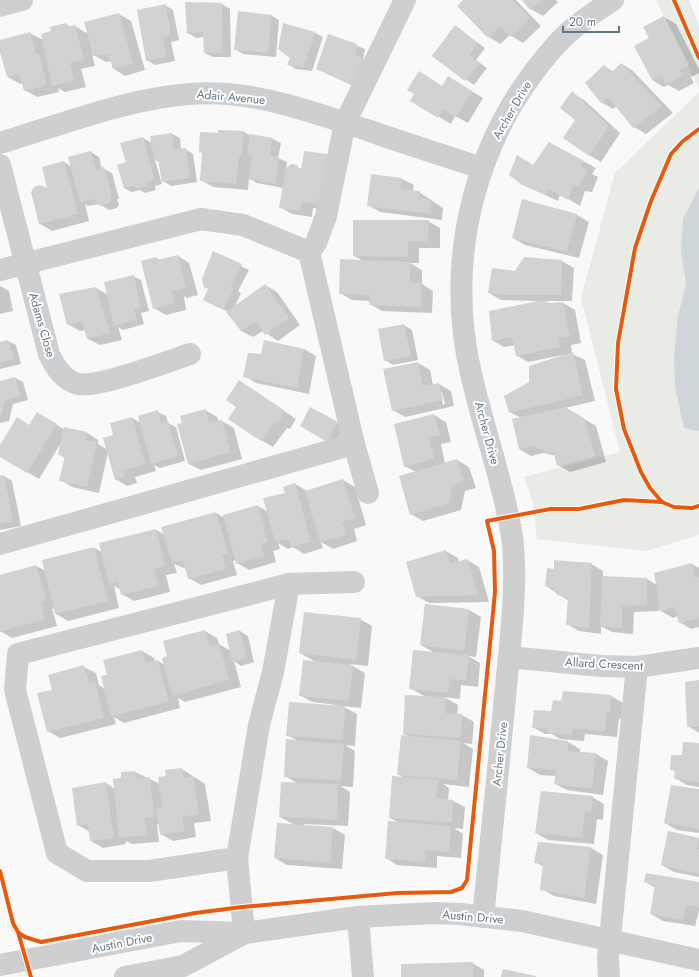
<svg xmlns="http://www.w3.org/2000/svg" width="699" height="977" font-family="Jost,sans-serif">
<style>
.green{fill:#e8ebe6}
.water{fill:#ced6d9}
.shadow{fill:#0003;fill-rule:evenodd}
.building{fill:#d0d2d3}
.lines{fill:none;stroke-linecap:round;stroke-linejoin:round}
.minor{stroke:#cecfd0;stroke-width:22}
.cycleway-casing{stroke:#fff;stroke-width:6}
.cycleway{stroke:#e8590c;stroke-width:4}
.labels{text-anchor:middle;dominant-baseline:central;stroke-width:4;stroke-linejoin:round;paint-order:stroke}
.street-label{font-size:12px;fill:#657683;stroke:#fff}
</style>
<rect width="100%" height="100%" fill="#f9f9f9"/>
<!-- green -->
<g class="green">
<polygon points="656,0 689,0 699,26 699,89"/>
<polygon points="699,92 699,535 646,551 537,539 533,503 524,477 620,452 581,298 615,173"/>
</g>
<!-- water -->
<polygon class="water" points="699,188 699,430 698,431 684,428 675,386 674,354 678,316 686,284 681,251 683,219"/>
<!-- shadow -->
<g class="shadow">
<polygon points="464,0 516,0 541,26 523,43 510,35 500,44 489,37"/>
<polygon points="523,0 556,0 558,2 543,16 531,9"/>
<polygon points="222,4 230,9 231,57 213,57 205,53 204,37 196,38 188,33"/>
<polygon points="165,5 173,10 179,40 171,42 175,61 155,65 147,60"/>
<polygon points="119,14 131,21 145,70 125,76 114,69 111,61 106,62 92,54 95,66 81,69 86,87 65,92 58,88 59,92 37,97 25,90 23,83 20,84 8,77 0,48 0,41 30,33 43,40 53,32 66,24 70,27 75,26 88,34"/>
<polygon points="272,16 279,20 276,57 243,54 235,49"/>
<polygon points="664,17 676,24 699,69 699,73 691,77 694,83 679,91 668,85 664,87 652,80 650,39"/>
<polygon points="455,26 485,48 476,60 487,68 474,85 433,56"/>
<polygon points="315,33 323,37 312,71 296,69 288,64"/>
<polygon points="329,35 365,49 363,60 370,64 360,89 325,73"/>
<polygon points="622,64 633,71 673,113 646,134 634,127 617,106 613,109 601,102 604,66 614,72"/>
<polygon points="460,84 483,98 468,123 455,116 451,124 411,100 442,87"/>
<polygon points="572,93 584,100 620,133 601,162 589,155 576,120"/>
<polygon points="244,132 251,136 273,139 281,143 278,158 287,162 286,170 291,165 302,169 330,210 313,208 312,217 292,214 280,207 283,188 257,183 249,178 248,190 213,187 201,180 219,134"/>
<polygon points="172,134 180,138 181,149 185,149 193,154 197,182 171,186 163,181 159,162 155,160 162,184 155,186 156,190 145,193 140,190 132,192 124,188 127,163 143,138 152,143"/>
<polygon points="549,143 596,168 592,174 598,177 592,192 585,191 580,206 560,194 558,201 521,184"/>
<polygon points="91,152 99,157 102,169 104,169 112,173 119,199 117,199 119,205 117,208 109,210 99,204 88,206 85,204 89,221 52,231 40,224 32,192 49,189 64,162 72,167"/>
<polygon points="402,179 414,185 413,191 419,192 443,208 442,220 380,212 368,205"/>
<polygon points="523,200 577,215 589,222 579,258 525,245 513,238"/>
<polygon points="428,221 440,228 440,248 419,248 419,263 410,263 422,270 422,284 433,291 432,313 382,311 370,304 371,301 352,300 340,293 364,261 354,256"/>
<polygon points="213,252 249,270 238,291 241,293 234,308 265,285 277,292 300,325 278,341 263,331 253,337 241,331 229,312 212,304 209,289 209,268 207,267"/>
<polygon points="178,256 189,263 198,295 187,298 184,296 186,310 166,315 154,308 156,258 160,260"/>
<polygon points="524,258 562,261 574,268 572,301 543,301 550,304 563,303 575,310 581,343 571,345 572,354 585,360 595,401 565,408 596,426 606,462 570,472 558,465 556,456 544,453 531,456 519,449 521,418 510,412 530,382 563,356 563,355 528,362 516,355 515,345 504,347 492,340 537,301 501,300 489,293 515,272"/>
<polygon points="133,276 141,280 149,311 141,313 144,324 123,330 118,327 122,340 100,345 88,339 85,330 80,331 68,324 96,288 108,295"/>
<polygon points="0,286 9,291 13,311 0,314"/>
<polygon points="404,325 412,330 418,360 393,365 385,360"/>
<polygon points="8,341 16,345 21,364 0,369 0,343"/>
<polygon points="304,349 316,356 309,394 256,383 245,376 262,356"/>
<path d="M418 363 430 370 433 385 439 384 451 391 454 406 405 417 393 410ZM440 392H442L445 404 443 405Z"/>
<polygon points="15,378 23,382 28,400 13,404 9,421 0,423 0,382"/>
<polygon points="239,381 296,419 290,429 287,428 273,447 261,440 237,407"/>
<polygon points="205,410 217,417 219,422 222,421 234,428 242,459 201,470 189,464 183,424"/>
<polygon points="158,412 166,416 168,423 176,427 185,461 160,468 154,465 156,471 135,477 137,483 127,486 115,479 108,452 99,493 72,487 61,480 65,458 59,454 61,443 39,479 0,456 0,447 30,426 49,420 65,430 87,433 98,440 98,444 108,450 114,436 132,418 141,423"/>
<polygon points="434,415 446,422 451,442 441,444 445,464 457,460 469,467 476,488 465,491 461,510 423,521 411,514 416,472 405,466"/>
<polygon points="338,423 345,427 335,445 301,426"/>
<polygon points="4,476 12,481 21,526 0,530 0,477"/>
<polygon points="343,480 355,487 366,525 354,529 357,541 333,549 321,542 323,548 304,554 293,547 288,549 278,543 280,549 273,551 276,562 249,570 237,563 236,560 233,561 237,575 201,585 189,578 186,569 174,564 177,573 166,575 170,592 134,601 122,594 121,590 114,586 119,608 68,621 56,614 55,608 52,609 57,626 12,638 0,631 0,576 36,566 46,571 94,548 102,552 156,530 165,535 163,528 216,513 225,518 258,506 268,512 286,494 284,487 295,484 307,491"/>
<polygon points="446,551 458,558 459,562 467,560 479,567 489,602 429,603 417,596"/>
<polygon points="591,564 603,571 603,577 647,579 657,585 692,564 699,568 699,627 691,629 679,622 678,616 673,618 661,611 660,606 659,611 634,612 633,634 612,632 601,626 601,634 579,631 567,624 569,601 546,586 554,570"/>
<polygon points="425,605 469,610 481,617 476,657 468,656 480,663 478,687 461,685 460,699 444,697 458,705 457,715 462,715 474,722 472,744 463,743 473,749 469,787 443,784 449,788 448,800 453,801 465,807 463,829 454,828 463,834 461,858 437,856 437,868 397,865 386,858 398,822 390,818 406,779 398,774 410,737 404,734 426,697 410,688 435,653 421,645"/>
<polygon points="360,619 372,626 368,666 349,664 365,673 361,708 342,706 357,714 355,746 345,745 355,751 353,787 340,786 350,792 348,826 304,824 304,826 333,828 345,835 342,869 287,865 275,858 295,825 280,817 297,783 285,776 298,741 287,735 337,707 337,705 312,702 300,695 316,662 300,653"/>
<polygon points="205,631 217,638 219,644 231,651 240,631 248,636 254,662 241,666 234,661 241,687 185,702 178,698 180,708 124,723 114,717 116,724 60,738 48,731 53,691 84,667 96,673 99,685 105,689 108,675 104,661 142,651 154,658 155,662 158,661 165,665 168,657"/>
<polygon points="699,682 699,733 688,726"/>
<polygon points="611,696 623,703 622,719 619,718 617,737 585,734 584,741 560,739 552,734 545,734 533,727 562,702"/>
<polygon points="568,742 580,749 580,753 596,754 608,761 603,795 567,790 555,784 556,776 540,775 528,768"/>
<polygon points="699,744 699,787 687,785 675,778 676,772 671,769 682,757"/>
<polygon points="182,769 205,784 211,821 194,823 196,837 173,841 161,834 159,824 157,824 159,842 132,844 125,841 126,844 103,848 91,841 90,832 78,825 106,783 115,789 122,779 135,772 160,784 167,777"/>
<polygon points="699,790 699,833 677,830 665,823"/>
<polygon points="592,797 604,804 603,820 597,819 594,844 548,840 536,833"/>
<polygon points="669,832 699,839 699,877 674,872 662,865"/>
<polygon points="539,843 591,848 603,855 596,904 554,896 542,889 544,867 535,862"/>
<polygon points="645,882 699,883 699,911 695,926 663,921 651,914 656,888"/>
<polygon points="472,963 484,970 484,977 402,977"/>
</g>
<!-- building -->
<g class="building">
<polygon points="463,0 512,0 530,18 511,37 500,26 488,38 457,6"/>
<polygon points="522,0 542,0 530,10"/>
<polygon points="185,2 222,3 223,53 204,53 203,32 187,34"/>
<polygon points="166,4 171,36 163,37 167,57 146,61 137,10"/>
<polygon points="238,11 272,15 268,53 234,50"/>
<polygon points="119,13 133,64 113,69 108,54 103,56 103,54 93,56 84,22"/>
<polygon points="664,16 689,65 680,70 683,76 666,85 661,75 652,80 634,46 649,38 643,27"/>
<polygon points="66,23 67,27 75,25 84,59 70,63 74,81 52,86 41,34 51,31 50,27"/>
<polygon points="283,23 315,32 304,67 287,65 290,58 278,49"/>
<polygon points="455,25 478,43 469,55 480,63 465,81 432,56"/>
<polygon points="30,32 36,54 39,54 47,85 24,91 19,74 7,77 0,52 0,40"/>
<polygon points="328,34 357,44 355,54 363,59 352,85 316,69"/>
<polygon points="621,63 662,106 633,128 608,97 601,103 585,83 604,65 612,72"/>
<polygon points="419,71 442,86 448,76 472,91 456,117 443,110 438,118 410,101 414,94 407,90"/>
<polygon points="572,91 609,126 589,156 563,138 575,120 560,108"/>
<polygon points="218,130 244,131 242,156 239,155 236,184 200,181 202,153 199,152 200,132 218,133"/>
<polygon points="172,133 174,149 186,148 190,178 162,182 158,160 154,160 150,136"/>
<polygon points="250,134 273,138 270,155 279,157 275,184 248,179 252,156 247,155"/>
<polygon points="143,137 155,180 147,182 148,186 136,189 134,186 124,188 117,165 126,162 120,143"/>
<polygon points="549,142 584,161 581,167 587,170 580,186 573,185 568,200 548,189 546,195 521,184 509,175 517,155 533,165"/>
<polygon points="91,151 96,170 104,167 112,194 110,195 111,200 109,203 101,206 97,204 96,199 80,202 68,157"/>
<polygon points="304,151 328,154 318,204 302,202 300,211 279,208 286,168 291,164 297,165 301,171"/>
<polygon points="64,161 78,214 39,224 31,192 34,187 40,185 47,188 42,167"/>
<polygon points="371,174 402,178 401,189 420,191 419,198 432,200 430,214 367,206"/>
<polygon points="522,199 577,214 567,252 512,238"/>
<polygon points="353,220 429,220 428,241 408,241 408,257 353,256"/>
<polygon points="213,251 242,264 231,286 234,288 223,310 203,300 208,289 204,287 202,279"/>
<polygon points="178,255 186,288 174,291 171,289 175,303 153,309 141,261 156,257 157,260"/>
<polygon points="524,257 562,260 561,295 505,295 488,293 492,268 515,271"/>
<polygon points="340,259 410,262 410,282 421,283 421,307 369,305 370,295 339,294"/>
<polygon points="134,275 141,307 134,309 137,320 114,326 104,282"/>
<polygon points="265,284 289,318 265,335 256,322 258,320 241,331 226,312"/>
<polygon points="96,287 110,333 87,339 82,321 67,325 59,294"/>
<polygon points="543,300 550,303 563,302 570,336 559,338 560,347 516,356 512,337 492,341 489,311"/>
<polygon points="404,324 411,356 384,361 378,329"/>
<polygon points="8,340 14,359 0,363 0,342"/>
<polygon points="264,340 304,349 297,388 243,377 248,353 261,354"/>
<polygon points="573,352 583,395 509,413 504,396 529,382 529,366"/>
<polygon points="418,362 423,386 439,383 443,400 392,411 383,369"/>
<polygon points="15,377 21,396 5,400 0,419 0,381"/>
<polygon points="239,380 285,411 278,423 275,422 261,441 228,419 236,407 226,400"/>
<polygon points="310,407 338,422 327,442 300,426"/>
<polygon points="565,407 584,418 595,456 557,466 554,454 531,446 519,449 512,419"/>
<polygon points="206,409 209,423 222,420 231,452 188,464 177,424 182,423 180,416"/>
<polygon points="158,410 161,423 168,421 178,456 151,464 138,416"/>
<polygon points="37,412 57,424 27,473 0,457 0,445 17,417 29,425"/>
<polygon points="434,414 440,435 429,438 434,459 404,467 394,424"/>
<polygon points="132,417 145,464 124,470 125,477 115,480 103,438 113,435 110,423"/>
<polygon points="64,427 87,432 85,440 97,442 87,487 59,481 65,456 58,455"/>
<polygon points="457,459 464,481 453,485 449,503 410,515 399,476"/>
<polygon points="4,475 13,521 0,524 0,476"/>
<polygon points="343,479 355,518 342,522 346,535 320,542 305,491"/>
<polygon points="295,483 311,542 291,547 289,539 275,542 263,498 285,493 283,487"/>
<polygon points="258,505 268,542 261,544 264,556 236,564 223,515"/>
<polygon points="216,512 228,553 222,554 226,569 188,579 183,560 172,563 161,527"/>
<polygon points="156,529 165,566 154,569 159,586 121,595 118,582 109,584 99,543"/>
<polygon points="94,547 108,601 55,614 42,560"/>
<polygon points="446,550 450,564 467,559 478,595 416,597 406,562"/>
<polygon points="554,560 592,563 589,628 566,625 568,598 557,595 553,588 545,586 547,568 554,569"/>
<polygon points="692,563 695,578 699,577 699,618 679,623 674,607 660,611 654,573"/>
<polygon points="36,565 46,599 41,603 45,619 0,632 0,575"/>
<polygon points="602,576 647,578 647,605 622,606 622,628 600,626"/>
<polygon points="425,604 469,609 464,651 420,645"/>
<polygon points="304,612 361,618 356,660 299,653"/>
<polygon points="205,630 210,646 219,644 229,680 172,696 162,658 167,656 163,641"/>
<polygon points="240,630 247,658 232,662 226,634"/>
<polygon points="142,650 146,663 158,660 169,702 111,716 101,676 107,675 103,660"/>
<polygon points="413,650 469,655 466,681 450,679 448,693 409,689"/>
<polygon points="303,660 353,665 349,701 299,696"/>
<polygon points="84,665 89,683 95,682 104,718 47,732 37,693 52,690 48,675"/>
<polygon points="699,680 699,726 687,727 685,682"/>
<polygon points="563,691 611,695 610,712 607,712 605,731 573,728 572,735 547,733 548,729 532,728 534,710 551,711 553,700 561,701"/>
<polygon points="405,695 446,697 445,713 462,714 461,738 403,734"/>
<polygon points="289,702 345,706 343,740 286,736"/>
<polygon points="401,735 461,741 457,780 397,775"/>
<polygon points="530,735 568,741 568,751 596,753 592,789 554,784 556,770 527,768"/>
<polygon points="286,739 344,744 341,781 284,777"/>
<polygon points="683,742 699,743 699,782 674,779 675,770 670,770 671,755 682,755"/>
<polygon points="182,768 184,778 193,776 199,814 182,817 185,831 160,835 156,808 162,807 158,777 166,776 165,770"/>
<polygon points="135,771 136,779 150,777 154,817 145,818 147,835 119,838 113,779 121,778 121,772"/>
<polygon points="392,776 438,780 436,798 453,800 452,823 389,818"/>
<polygon points="106,782 114,838 90,841 88,824 77,826 72,788"/>
<polygon points="281,782 338,784 337,820 279,817"/>
<polygon points="671,785 699,789 699,829 664,823"/>
<polygon points="541,791 593,796 591,813 585,812 582,838 535,833"/>
<polygon points="388,821 451,826 449,852 426,850 425,862 385,859"/>
<polygon points="277,823 333,827 330,863 274,858"/>
<polygon points="668,831 699,838 697,849 699,849 699,874 661,865"/>
<polygon points="538,842 591,847 584,898 540,890 543,864 534,863"/>
<polygon points="646,873 699,882 699,907 687,905 683,920 650,914 655,885 644,882"/>
<polygon points="473,962 473,977 401,977 401,964"/>
<polygon points="503,969 536,976 536,977 501,977"/>
</g>
<g class="lines">
<!-- minor -->
<g class="minor">
<polyline points="0,6 22,0"/>
<path d="M0 143C60 125 129 98 190 94 253 89 311 112 370 131 407 144 445 156 482 168"/>
<path d="M0 165 49 354C55 367 63 380 78 384 98 388 167 362 190 354"/>
<polyline points="309,252 316,243 326,216 345,123 405,0"/>
<polyline points="309,252 354,444 368,493"/>
<polyline points="0,270 201,219 243,225 309,252"/>
<polyline points="0,544 354,444"/>
<polyline points="509,657 601,666 637,667 699,658"/>
<polyline points="237,858 149,871 87,871 57,853 15,690 18,654 289,584 354,582"/>
<polyline points="358,917 363,977"/>
<path d="M483 917C491 840 499 764 506 687 510 643 517 590 513 545 512 531 508 516 505 502 495 459 481 417 471 374 444 257 475 135 556 45 572 27 593 13 613 0"/>
<polyline points="244,933 237,858 259,725 273,672 289,584"/>
<polyline points="0,965 181,931 244,933 358,917 434,913 460,914 522,921 699,960"/>
<polyline points="125,977 183,966 243,934"/>
<polyline points="609,977 608,958 637,667"/>
</g>
<!-- cycleway casing -->
<g class="cycleway-casing">
<g id="cycleway">
<polyline points="674,0 699,58"/>
<polyline points="699,129 683,141 671,154 651,201 635,248 618,343 616,389 624,429 641,472 650,488 662,502 674,507 692,508 699,506"/>
<polyline points="0,871 13,923 18,932 31,977"/>
<polyline points="19,933 25,937 41,942 195,913 242,907 397,893 451,892 462,888 467,880 495,592 494,551 487,521 550,509 579,509 624,500 662,502"/>
</g>
</g>
<!-- cycleway -->
<use href="#cycleway" class="cycleway"/>
</g>
<g class="labels">
<!-- street labels -->
<g class="street-label">
<text transform="translate(231 97) rotate(5)">Adair Avenue</text>
<text transform="translate(512 110) rotate(-60)">Archer Drive</text>
<text transform="translate(42 325) rotate(74)">Adams Close</text>
<text transform="translate(487 433) rotate(75)">Archer Drive</text>
<text transform="translate(604 664) rotate(3)">Allard Crescent</text>
<text transform="translate(500 754) rotate(-84)">Archer Drive</text>
<text transform="translate(473 917) rotate(5)">Austin Drive</text>
<text transform="translate(122 943) rotate(-11)">Austin Drive</text>
</g>
</g>
<!-- scale -->
<path d="M563 26v6h56v-6" fill="none" stroke="#657683" stroke-width="2"/>
<text x="569" y="26" font-size="12" fill="#657683" stroke="#ffffff" stroke-width="3" paint-order="stroke">20 m</text>
</svg>
